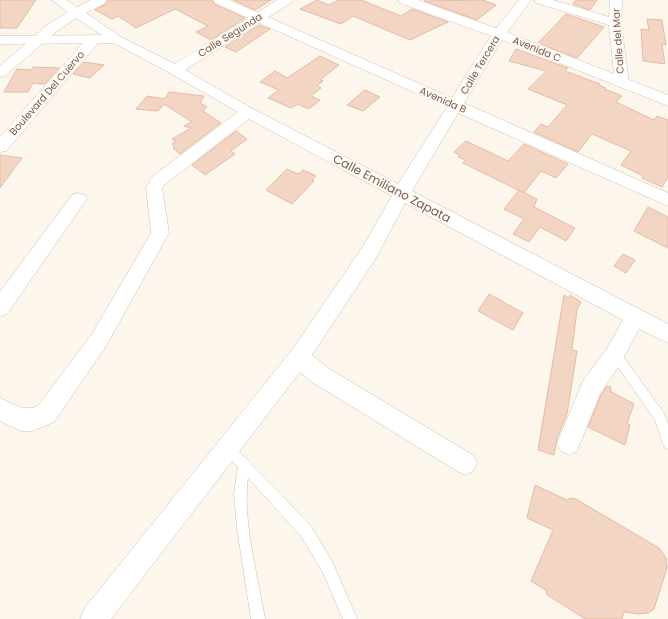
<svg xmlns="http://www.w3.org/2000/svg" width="668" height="619" font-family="Poppins,sans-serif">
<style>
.building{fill:#f3d5c3;stroke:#e6bba3}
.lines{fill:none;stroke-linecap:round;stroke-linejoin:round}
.lane-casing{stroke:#d1beb0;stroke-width:1}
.street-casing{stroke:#d1beb0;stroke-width:1}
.secondary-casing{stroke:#d6c0b0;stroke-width:1}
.lane{fill:#fff;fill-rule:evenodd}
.street{fill:#fff;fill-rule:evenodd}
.secondary{fill:#fff;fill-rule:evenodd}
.labels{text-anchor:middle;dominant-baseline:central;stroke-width:4;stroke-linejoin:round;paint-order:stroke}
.far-street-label{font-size:10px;fill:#7a5c4d;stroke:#fffaf3}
.street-label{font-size:12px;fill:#7a5c4d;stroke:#fffaf3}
</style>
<rect width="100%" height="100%" fill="#fdf6ec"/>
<!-- building -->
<g class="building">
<polygon points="0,0 36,0 17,28 0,28"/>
<polygon points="108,0 212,0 214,4 245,18 211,40 196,32 208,26 175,9 136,28 118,16 112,19 95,10 106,4"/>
<polygon points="233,0 271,0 255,10"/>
<polygon points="317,0 329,5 338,0 361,0 401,16 412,9 448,22 410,40 353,16 341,24 300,9"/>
<polygon points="483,0 496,5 477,20 424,1"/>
<polygon points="576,0 597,0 590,10 573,4"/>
<polygon points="566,14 604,27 577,58 538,43"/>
<polygon points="647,19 662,20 666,45 662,44 665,64 643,61 641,29 649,30"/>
<polygon points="259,25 270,29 236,52 225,47"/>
<polygon points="516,49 568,68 565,71 600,84 599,85 606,88 605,89 622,96 616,102 654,120 657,116 668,120 668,177 662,187 642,178 643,176 621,165 631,151 592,134 578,152 534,132 541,124 548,127 567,105 528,89 546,71 509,61"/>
<polygon points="320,56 339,65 320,80 323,81 317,86 321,88 311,96 320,100 309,109 298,104 291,108 268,98 279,90 260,82 275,71 287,78"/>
<polygon points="84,62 104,65 90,78 73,74"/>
<polygon points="33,67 59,68 45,84 33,83 28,92 4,92 17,69 31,70"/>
<polygon points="365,90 380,97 363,111 347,105"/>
<polygon points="169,92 204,96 200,103 207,107 203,111 221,123 180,154 173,148 175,147 172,144 176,142 172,139 191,128 184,126 192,122 164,104 158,111 136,109 147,96 165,99"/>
<polygon points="236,131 247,139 231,151 235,154 205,175 192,165"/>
<polygon points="466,141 508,161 524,144 568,164 556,178 541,171 524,193 463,163 465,160 458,157 460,155 454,152"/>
<polygon points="0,155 22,158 0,188"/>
<polygon points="287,169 298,174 303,170 316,176 312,180 314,181 292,204 266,190"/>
<polygon points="519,190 537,199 534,207 575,228 566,241 540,227 529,242 513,234 524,219 504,209"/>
<polygon points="648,207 668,217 668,248 634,231"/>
<polygon points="623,254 635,260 626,273 614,266"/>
<polygon points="489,294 523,313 513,330 478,311"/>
<polygon points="564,295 569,298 570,295 581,302 577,310 572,350 577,351 567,414 557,438 554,455 538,450"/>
<polygon points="607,386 611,387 610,391 634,404 627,423 630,425 625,445 588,427 601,395"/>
<polygon points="535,485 567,500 571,498 576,499 659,548 666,558 667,568 654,609 648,613 639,614 624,612 622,619 585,619 546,594 547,591 531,581 553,530 527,518"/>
</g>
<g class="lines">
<!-- lane casing -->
<g class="lane-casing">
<g id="lane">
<polygon points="615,349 619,351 664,413 668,424 668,449 664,447 655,420 611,357 610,354 611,351"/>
<path d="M227 441 231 443 311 526 333 563 357 619H343L323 573 301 536 248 478C242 519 258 577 265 619H251L237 528 234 493 238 467 223 451 221 447 223 443Z"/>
</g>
</g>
<!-- street casing -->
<g class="street-casing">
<g id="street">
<polygon points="52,0 66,0 77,7 91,0 107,0 105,3 86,13 124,39 122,42 112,42 76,18 56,32 5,76 0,77 0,66 46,26 68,12"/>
<path d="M213 0H229L452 98 492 34 519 0H531L505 35 464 103 668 193V206L458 113 412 191 668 324V343L639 329 622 361 600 394 577 451 569 455 561 451 557 443 583 381 608 347 623 320 405 203 376 258 312 355 328 368 473 455 477 463 473 471 465 475 457 471 312 382 300 372 111 619H80L84 609 292 350 362 248 392 196 249 119 164 185 162 188 169 233 106 346 54 422 32 431H21L0 421V398C13 404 23 412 38 406L92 334 151 233 146 188 152 177 238 112 170 73 168 70 170 67 175 66 180 67 253 109 398 184 447 107 215 3Z"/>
<polygon points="534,0 553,0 609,17 610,0 622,0 621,23 629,83 627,86 622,87 617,86 615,83 609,25 536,3"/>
<polygon points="93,36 98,37 100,40 98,43 6,151 0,152 0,137 88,37"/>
<polygon points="78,193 84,195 87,199 84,203 7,314 0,316 0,292 72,195"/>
</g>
</g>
<!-- secondary casing -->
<g class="secondary-casing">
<g id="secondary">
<polygon points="277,0 293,0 291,3 180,73 175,75 170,73 114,43 0,44 0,36 117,35 175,64"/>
<polygon points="398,0 418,0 504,31 668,95 668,106 494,37 400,3"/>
</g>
</g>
<!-- lane -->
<use href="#lane" class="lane"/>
<!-- street -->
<use href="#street" class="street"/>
<!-- secondary -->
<use href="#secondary" class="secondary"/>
</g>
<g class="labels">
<!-- far-street labels -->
<g class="far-street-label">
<text transform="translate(230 35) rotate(-32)">Calle Segunda</text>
<text transform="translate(618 41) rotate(-94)">Calle del Mar</text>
<text transform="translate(537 49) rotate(22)">Avenida C</text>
<text transform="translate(480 65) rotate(-59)">Calle Tercera</text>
<text transform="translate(47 93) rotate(-49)">Boulevard Del Cuervo</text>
<text transform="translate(443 100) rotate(24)">Avenida B</text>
</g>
<!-- street labels -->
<g class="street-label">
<text transform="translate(392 188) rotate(28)">Calle Emiliano Zapata</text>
</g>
</g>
</svg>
